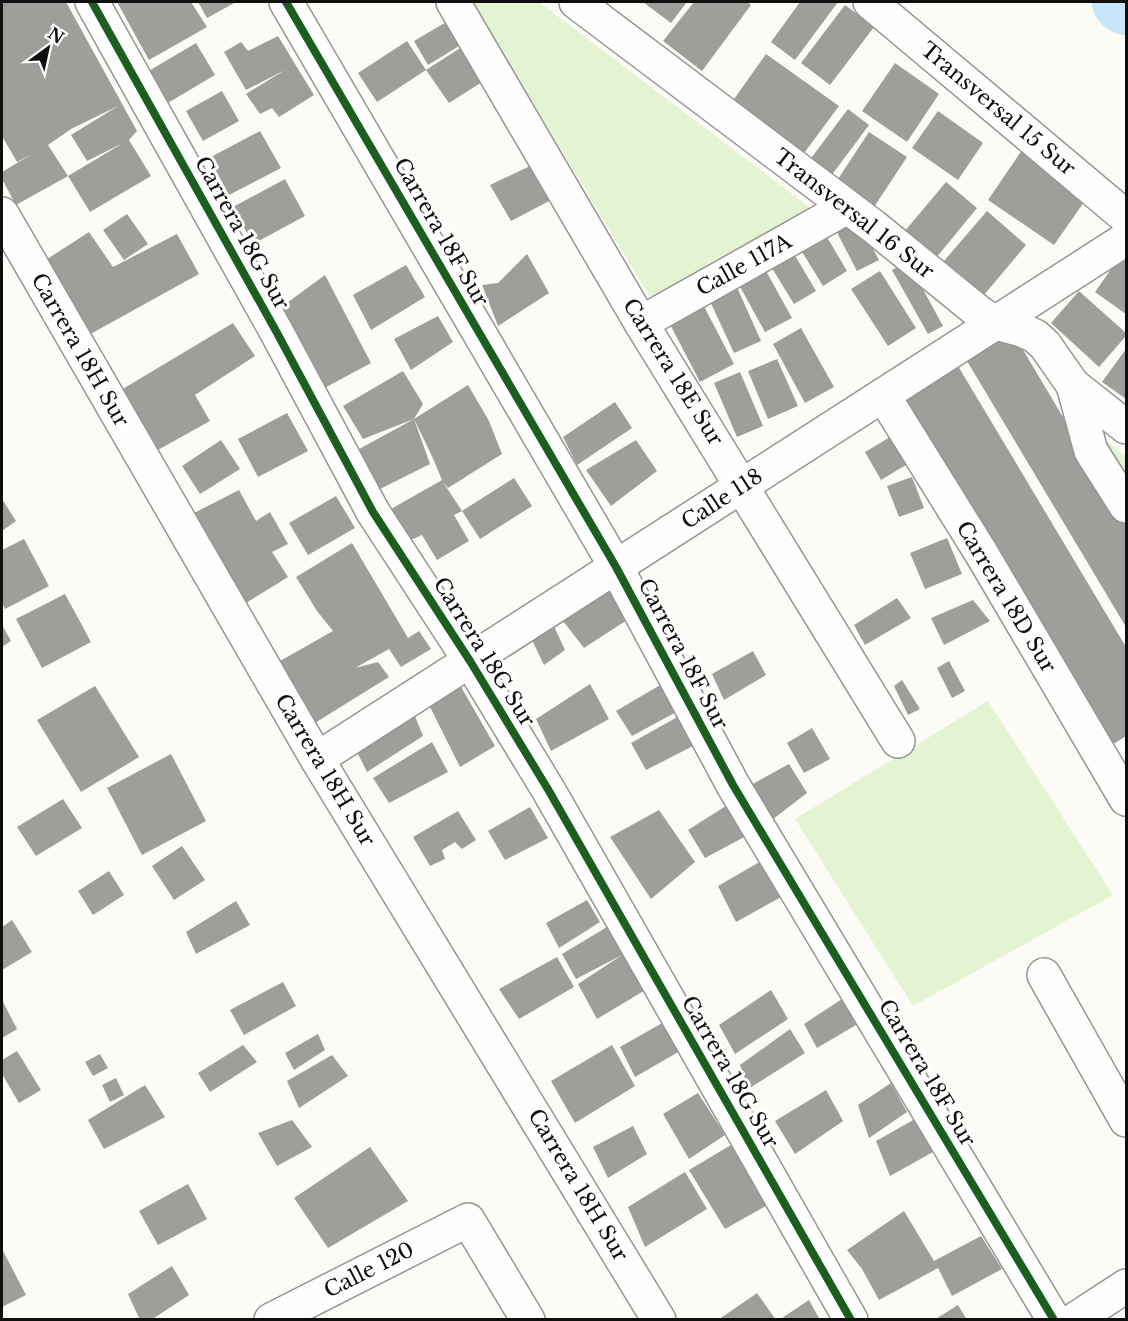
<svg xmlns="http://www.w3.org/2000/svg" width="1128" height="1321" font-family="'Libre Baskerville',serif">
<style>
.green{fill:#e4f4d2}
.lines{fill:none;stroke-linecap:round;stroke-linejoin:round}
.river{stroke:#c7e5fa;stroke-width:60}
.building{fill:#a09e9a}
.street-casing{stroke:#969593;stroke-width:36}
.street{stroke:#fffefe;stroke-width:33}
.cycleway-casing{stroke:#fff;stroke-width:11}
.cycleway{stroke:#1b5e20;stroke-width:8}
.labels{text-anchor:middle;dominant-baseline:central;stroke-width:6;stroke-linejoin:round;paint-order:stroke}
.street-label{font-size:21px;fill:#0f0f0f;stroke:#fff}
</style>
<rect width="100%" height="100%" fill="#fcfbf5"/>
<!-- green -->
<g class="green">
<polygon points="472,2 539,2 821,216 656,307"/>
<polygon points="1092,428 1126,457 1126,482"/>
<polygon points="988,701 1113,895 913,1006 795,819"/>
</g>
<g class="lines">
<!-- river -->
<polyline class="river" points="1122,2 1126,5"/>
</g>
<!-- building -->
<g class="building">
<polygon points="2,2 66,2 137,131 129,140 151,176 90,212 68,176 123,143 87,161 71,135 118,106 71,129 48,145 68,176 16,205 2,179 2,172 32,154 17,162 2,136"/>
<polygon points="117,2 191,2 207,27 149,60"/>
<polygon points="198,2 236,2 207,18"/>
<polygon points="643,2 687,2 671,23"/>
<polygon points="694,2 747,2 751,5 702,71 663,41"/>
<polygon points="800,2 838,2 795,60 771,42"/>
<polygon points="845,5 874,27 830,85 801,63"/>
<polygon points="455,17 469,40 428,65 414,41"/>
<polygon points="278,36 314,95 279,117 272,108 260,114 246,94 285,70 246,90 224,52 241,42 248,51"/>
<polygon points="407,41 426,70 377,102 358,73"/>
<polygon points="196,43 215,75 166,104 147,72"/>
<polygon points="468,43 490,77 449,103 426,70"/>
<polygon points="766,54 839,106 799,160 727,109"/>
<polygon points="895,63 939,94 907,142 862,111"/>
<polygon points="222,91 239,121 203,141 186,111"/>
<polygon points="848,109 869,125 828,180 806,165"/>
<polygon points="938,111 983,143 958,180 912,148"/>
<polygon points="260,131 281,168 229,195 209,158"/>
<polygon points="869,132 907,157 874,207 836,182"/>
<polygon points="1022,150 1089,195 1054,245 988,200"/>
<polygon points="553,155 572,189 511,221 490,185"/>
<polygon points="285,179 305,216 253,244 233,207"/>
<polygon points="946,182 977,208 936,258 904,232"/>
<polygon points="987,211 1026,245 984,295 944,261"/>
<polygon points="853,212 879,260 857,271 832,223"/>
<polygon points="127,214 148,244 124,260 103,230"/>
<polygon points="821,227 847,271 823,286 796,242"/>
<polygon points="89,232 113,267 177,234 199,274 85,337 41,263"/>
<polygon points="790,247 816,291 794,304 767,260"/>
<polygon points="1126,248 1126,314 1095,292"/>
<polygon points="527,254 549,293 498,326 482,285 498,283"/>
<polygon points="760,260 792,318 765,332 733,274"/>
<polygon points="908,262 943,326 928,334 892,270"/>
<polygon points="406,265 425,297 371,330 353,295"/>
<polygon points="880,271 916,328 888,346 851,289"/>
<polygon points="731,274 761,341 734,353 703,286"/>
<polygon points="325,275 371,363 319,391 280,308"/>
<polygon points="696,291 734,364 700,382 662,309"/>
<polygon points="1079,291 1126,333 1126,336 1099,367 1051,323"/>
<polygon points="438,316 453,342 411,370 394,339"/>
<polygon points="233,323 255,356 195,395 210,421 156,451 121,390"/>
<polygon points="801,328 834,387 805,403 773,344"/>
<polygon points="1013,333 1126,523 1126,627 967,361"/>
<polygon points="1126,349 1126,399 1102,382"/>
<polygon points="777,359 798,406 768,419 748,371"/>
<polygon points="958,366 1126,647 1126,736 1112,745 904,399"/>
<polygon points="403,371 423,404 414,419 468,385 489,421 502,454 448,488 443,482 462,511 514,478 532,506 480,539 462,511 454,515 469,541 437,560 422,535 402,544 384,513 442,480 432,456 414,419 430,464 370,494 350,454 414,419 363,439 343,406"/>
<polygon points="740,372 763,426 737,437 714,383"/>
<polygon points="615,402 632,428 577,465 563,437"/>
<polygon points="287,413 308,451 258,477 238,439"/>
<polygon points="897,433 914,460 881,480 865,452"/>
<polygon points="221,440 240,469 200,494 182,466"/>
<polygon points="636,440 657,471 611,506 586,470"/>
<polygon points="912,477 924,508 899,517 887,486"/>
<polygon points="239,490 256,521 270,512 288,544 272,552 288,577 246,603 194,513"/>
<polygon points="336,496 355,528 308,555 289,523"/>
<polygon points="2,499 16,521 2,531"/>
<polygon points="947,538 962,574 925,589 910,553"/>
<polygon points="24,539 49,586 5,609 2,602 2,550"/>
<polygon points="352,543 408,638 419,631 431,649 401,667 389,649 355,668 378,662 389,677 310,726 273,665 333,631 317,611 296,577"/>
<polygon points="603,581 627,620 584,648 556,612"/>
<polygon points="65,594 91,642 42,668 16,619"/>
<polygon points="897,598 911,618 865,645 854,625"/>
<polygon points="973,600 990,621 944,645 931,618"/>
<polygon points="553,624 565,650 544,665 531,638"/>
<polygon points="2,625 11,641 2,647"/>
<polygon points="753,651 766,675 724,700 712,674"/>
<polygon points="949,661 965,691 952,698 937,668"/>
<polygon points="902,680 920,709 908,715 894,686"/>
<polygon points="590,684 609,719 551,751 536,719"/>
<polygon points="662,684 680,710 632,736 616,711"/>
<polygon points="460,685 495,746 460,767 429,705"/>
<polygon points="95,686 139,757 81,792 37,720"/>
<polygon points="412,709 423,736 367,772 354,746"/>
<polygon points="681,715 697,744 646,770 631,743"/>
<polygon points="812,728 830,759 804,773 787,743"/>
<polygon points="432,742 448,772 389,803 373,778"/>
<polygon points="171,754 206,821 142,855 107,788"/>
<polygon points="789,764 807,793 760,829 738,792"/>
<polygon points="63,799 82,828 36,856 17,827"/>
<polygon points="729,804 748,835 705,858 688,830"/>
<polygon points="530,807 548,838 505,860 488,831"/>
<polygon points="659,810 695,862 651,899 610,837"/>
<polygon points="458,811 476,840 462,849 455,842 442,850 445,859 430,866 413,837"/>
<polygon points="182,846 205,880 174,900 152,866"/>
<polygon points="763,860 783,896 736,922 718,886"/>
<polygon points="109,871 124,895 93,915 78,891"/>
<polygon points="587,900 600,922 559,948 546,923"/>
<polygon points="236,901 250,925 196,954 186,932"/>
<polygon points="12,920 32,952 2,970 2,927"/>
<polygon points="607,927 647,989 597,1019 578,984 622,955 576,979 562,954"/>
<polygon points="557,957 574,987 519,1019 499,989"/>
<polygon points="283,982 296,1006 244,1035 230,1010"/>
<polygon points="771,990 788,1019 735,1054 719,1025"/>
<polygon points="845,997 861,1022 817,1048 804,1024"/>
<polygon points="2,1000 17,1029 2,1038"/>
<polygon points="664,1022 680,1051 635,1077 620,1047"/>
<polygon points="790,1029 805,1053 748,1089 740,1065"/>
<polygon points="318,1034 325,1050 294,1070 285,1053"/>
<polygon points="243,1045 257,1062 210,1092 198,1073"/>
<polygon points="612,1045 635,1086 575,1123 551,1081"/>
<polygon points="17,1051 41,1090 19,1103 2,1074 2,1060"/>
<polygon points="100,1054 108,1068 93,1076 85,1062"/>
<polygon points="332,1055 348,1076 299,1108 287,1081"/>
<polygon points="116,1078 124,1095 110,1102 102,1085"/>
<polygon points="891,1083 907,1112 869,1138 858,1105"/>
<polygon points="145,1085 165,1117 104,1149 88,1120"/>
<polygon points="826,1090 843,1121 795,1154 775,1121"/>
<polygon points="698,1093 725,1135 689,1159 663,1114"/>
<polygon points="915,1119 933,1152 890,1176 876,1141"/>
<polygon points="292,1120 312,1147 277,1166 258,1133"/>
<polygon points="633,1126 647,1154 608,1178 593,1147"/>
<polygon points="736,1142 771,1203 725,1229 689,1170"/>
<polygon points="370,1147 408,1201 328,1248 294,1198"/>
<polygon points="685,1172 707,1209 645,1247 628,1207"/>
<polygon points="188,1184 207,1219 158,1245 139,1211"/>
<polygon points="904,1211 934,1261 981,1236 1002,1269 952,1296 938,1268 879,1300 862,1269 847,1250"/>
<polygon points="2,1249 26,1295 2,1307"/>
<polygon points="172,1266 189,1295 151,1320 140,1320 128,1294"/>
<polygon points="757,1293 776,1320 718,1320"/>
<polygon points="809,1300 820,1320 779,1320"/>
<polygon points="958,1305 967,1320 934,1320"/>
</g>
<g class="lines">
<!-- street casing -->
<g class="street-casing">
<g id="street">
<polyline points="92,2 276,331 373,512 470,661 549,791 851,1320"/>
<polyline points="286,2 616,567 733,785 1054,1320"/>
<polyline points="453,2 641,323 898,741"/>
<polyline points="576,2 873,226 980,313 996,323 1022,330 1035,336 1045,345 1073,385 1126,427"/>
<polyline points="870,2 1126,217"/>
<polyline points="2,214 317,759 659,1320"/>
<polyline points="641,323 847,207"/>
<polyline points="1073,385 1091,451 1126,506"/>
<polyline points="883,395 983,556 1126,799"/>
<polyline points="317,759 1126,239"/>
<polyline points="1044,975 1126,1120"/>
<polyline points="271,1320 468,1220 528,1320"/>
<polyline points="1074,1320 1126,1286"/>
</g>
</g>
<!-- street -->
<use href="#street" class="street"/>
<!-- cycleway casing -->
<g class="cycleway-casing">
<g id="cycleway">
<polyline points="92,2 276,331 373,512 470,661 549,791 851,1320"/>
<polyline points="286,2 616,567 733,785 1054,1320"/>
</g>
</g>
<!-- cycleway -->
<use href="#cycleway" class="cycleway"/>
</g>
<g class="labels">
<!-- street labels -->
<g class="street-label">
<text transform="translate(998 109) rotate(40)">Transversal 15 Sur</text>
<text transform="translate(854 214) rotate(38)">Transversal 16 Sur</text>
<text transform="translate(441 232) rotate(60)">Carrera 18F Sur</text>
<text transform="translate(242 233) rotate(61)">Carrera 18G Sur</text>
<text transform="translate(744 265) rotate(-29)">Calle 117A</text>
<text transform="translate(80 350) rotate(60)">Carrera 18H Sur</text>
<text transform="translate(673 372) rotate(58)">Carrera 18E Sur</text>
<text transform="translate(722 499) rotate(-33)">Calle 118</text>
<text transform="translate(1006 597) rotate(59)">Carrera 18D Sur</text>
<text transform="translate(484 652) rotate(58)">Carrera 18G Sur</text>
<text transform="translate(683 654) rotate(62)">Carrera 18F Sur</text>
<text transform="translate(325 770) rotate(59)">Carrera 18H Sur</text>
<text transform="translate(730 1072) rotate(60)">Carrera 18G Sur</text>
<text transform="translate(927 1073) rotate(59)">Carrera 18F Sur</text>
<text transform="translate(578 1185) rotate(59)">Carrera 18H Sur</text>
<text transform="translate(369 1270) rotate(-27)">Calle 120</text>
</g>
</g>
<!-- border -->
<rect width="1128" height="1321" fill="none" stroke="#0f0f0f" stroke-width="6"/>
<!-- north arrow -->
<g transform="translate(48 48) rotate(33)" stroke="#ffffff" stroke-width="4.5" paint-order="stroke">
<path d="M0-4.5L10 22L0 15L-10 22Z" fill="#0f0f0f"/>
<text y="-9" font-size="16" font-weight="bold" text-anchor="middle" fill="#0f0f0f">N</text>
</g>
</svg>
